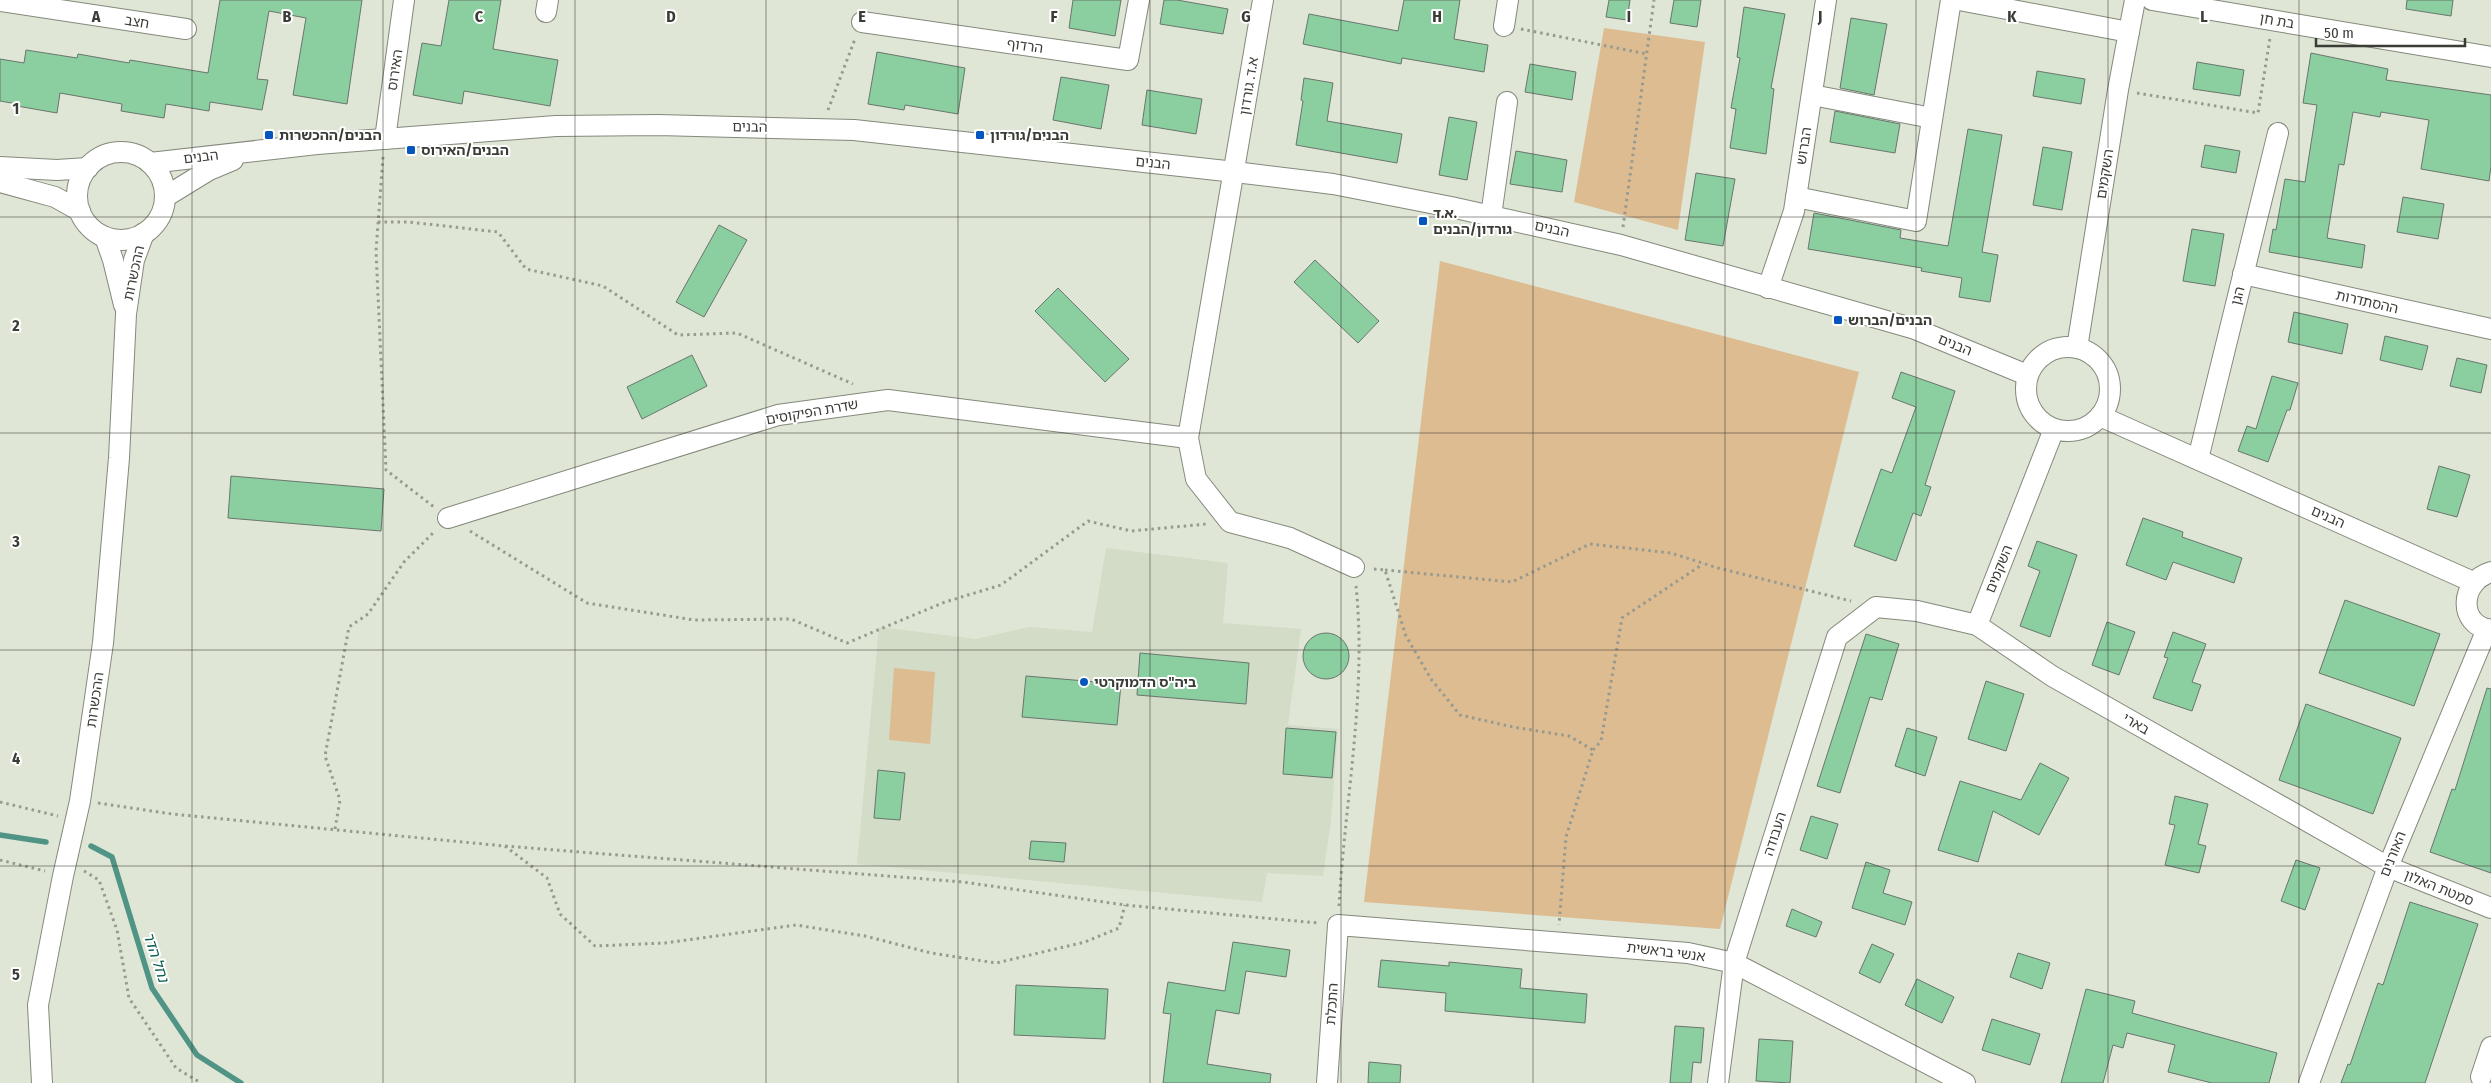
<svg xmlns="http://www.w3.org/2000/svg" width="2491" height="1083" font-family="'Fira Sans Condensed','Noto Sans Hebrew',sans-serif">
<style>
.built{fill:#d2dcc6}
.green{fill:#ddbc92}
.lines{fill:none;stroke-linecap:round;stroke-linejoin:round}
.stream{stroke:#509485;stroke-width:5.5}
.building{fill:#8bce9f;stroke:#69766d}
.minor-casing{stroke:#83897b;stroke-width:22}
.path{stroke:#969a8f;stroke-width:3;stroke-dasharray:2.5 4;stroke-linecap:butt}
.minor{stroke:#fff;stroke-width:20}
.grid{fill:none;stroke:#3a3c36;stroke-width:1;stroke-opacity:0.55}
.poi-dot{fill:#0555bf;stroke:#fff;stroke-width:2}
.labels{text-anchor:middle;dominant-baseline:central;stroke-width:4;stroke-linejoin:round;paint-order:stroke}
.street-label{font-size:14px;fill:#3a3c36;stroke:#fff}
.poi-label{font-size:14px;font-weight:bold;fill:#3a3c36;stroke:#fff;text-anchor:start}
.water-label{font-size:15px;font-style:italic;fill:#075b4f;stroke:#fff}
.grid-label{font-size:16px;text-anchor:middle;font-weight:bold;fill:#3a3c36;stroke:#fff;stroke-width:4;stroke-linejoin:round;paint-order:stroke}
</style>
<rect width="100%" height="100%" fill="#dfe6d6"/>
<!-- built -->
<polygon class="built" points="1106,548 1228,563 1223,623 1301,629 1288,725 1338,729 1331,821 1323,876 1267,873 1262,902 857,864 879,627 976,639 1029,627 1092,632"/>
<!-- green -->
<g class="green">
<polygon points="1604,28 1705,42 1678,230 1574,202"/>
<polygon points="1440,261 1859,372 1720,929 1364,902"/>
<polygon points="894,668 935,672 930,744 889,740"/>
</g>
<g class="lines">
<!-- stream -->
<g class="stream">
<polyline points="0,835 46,842"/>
<polyline points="91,846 112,857 152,988 197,1055 241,1083"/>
</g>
</g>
<!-- building -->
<g class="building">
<polygon points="220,0 362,0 347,104 293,95 306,18 269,11 257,79 268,80 262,110 210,102 209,111 166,104 164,118 121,111 122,104 60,93 57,113 17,106 17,104 0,101 0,59 24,63 26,50 77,58 78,54 129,63 130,60 208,73"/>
<polygon points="449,0 501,0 493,49 558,60 550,106 464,91 462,104 413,95 422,43 441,46"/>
<polygon points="1073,0 1121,0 1115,36 1069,28"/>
<polygon points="1164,0 1177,0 1228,9 1223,34 1160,24"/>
<polygon points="1404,0 1460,0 1454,39 1488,45 1484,72 1402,58 1401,64 1303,44 1309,14 1398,31"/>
<polygon points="1609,0 1630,0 1627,20 1606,17"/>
<polygon points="1674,0 1701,0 1697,27 1670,23"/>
<polygon points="2407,0 2453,0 2451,16 2406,9"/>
<polygon points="1744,7 1785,14 1771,88 1774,89 1766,154 1730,148 1736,109 1731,108 1740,58 1737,57"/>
<polygon points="1851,18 1887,24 1874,95 1840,88"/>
<polygon points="877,52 965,68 958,114 905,105 904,110 868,104"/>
<polygon points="2311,53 2388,69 2386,80 2491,95 2491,166 2489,181 2421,169 2429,120 2381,112 2380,117 2353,112 2344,165 2339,164 2327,238 2365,245 2362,268 2269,252 2273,229 2276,230 2285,179 2305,182 2317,105 2303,103"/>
<polygon points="2197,62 2244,70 2240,96 2193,89"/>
<polygon points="1530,64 1576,72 1572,100 1525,92"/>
<polygon points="2037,71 2085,79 2081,104 2033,96"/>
<polygon points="1061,77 1109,85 1101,129 1053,120"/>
<polygon points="1304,78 1333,83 1327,121 1402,134 1397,163 1296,145 1303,101 1301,100"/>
<polygon points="1147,90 1202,99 1196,134 1142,125"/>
<polygon points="1835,111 1900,124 1895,153 1830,142"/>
<polygon points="1449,117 1477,122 1467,180 1439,175"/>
<polygon points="1968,129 2002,135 1982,252 1998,255 1990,302 1959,297 1962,278 1921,271 1922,268 1808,249 1814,213 1901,230 1900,238 1948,246"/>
<polygon points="2205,145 2240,151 2236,173 2201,167"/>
<polygon points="2043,147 2072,152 2062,210 2033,205"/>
<polygon points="1516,151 1567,160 1562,192 1510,184"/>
<polygon points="1696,173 1735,179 1723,246 1685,240"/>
<polygon points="2403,197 2444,204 2438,239 2397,232"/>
<polygon points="719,225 747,240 704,317 676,302"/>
<polygon points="2192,229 2224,234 2215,286 2183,281"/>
<polygon points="1315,260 1379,321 1358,343 1294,282"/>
<polygon points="1058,288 1129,359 1105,382 1035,311"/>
<polygon points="2294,312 2348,324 2342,354 2288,342"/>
<polygon points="2385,336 2428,346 2422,370 2380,360"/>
<polygon points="692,355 707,386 642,419 627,387"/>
<polygon points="2457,358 2487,365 2481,393 2450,386"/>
<polygon points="1901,372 1955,391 1925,485 1931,487 1921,516 1913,513 1896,561 1854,546 1881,469 1892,473 1916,407 1892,398"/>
<polygon points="2272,376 2298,383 2290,410 2287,410 2268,462 2238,451 2247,426 2256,429"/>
<polygon points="2439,466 2470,475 2457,517 2427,509"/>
<polygon points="231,476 384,489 381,531 228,518"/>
<polygon points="2143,518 2183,532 2182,537 2242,558 2234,583 2173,562 2166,580 2126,565"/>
<polygon points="2037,541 2077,555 2050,637 2020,626 2040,571 2028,566"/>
<polygon points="2345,600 2440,634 2414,706 2319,673"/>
<polygon points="2107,622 2135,632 2119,675 2092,665"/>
<polygon points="2173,632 2206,644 2192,682 2201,685 2192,711 2153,698 2168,658 2164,657"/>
<circle cx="1326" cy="656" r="23"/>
<polygon points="1866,634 1899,644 1882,700 1870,697 1840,793 1817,786"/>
<polygon points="1140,653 1249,663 1246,704 1137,695"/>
<polygon points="1026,676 1121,684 1117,725 1022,717"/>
<polygon points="1986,681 2024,694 2006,751 1968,739"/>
<polygon points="2487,688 2491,689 2491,873 2430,852 2452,789 2455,790"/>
<polygon points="2306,704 2401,738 2373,814 2279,780"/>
<polygon points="1286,728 1336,732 1332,778 1283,774"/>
<polygon points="1907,728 1937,737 1925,776 1895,766"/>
<polygon points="2040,763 2069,778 2039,835 1993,811 1978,862 1938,850 1960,781 2021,800"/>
<polygon points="878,770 905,773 900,820 874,818"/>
<polygon points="2175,796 2208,804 2198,844 2206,846 2199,873 2165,865 2175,825 2169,824"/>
<polygon points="1811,816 1838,824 1827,859 1800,850"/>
<polygon points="1031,841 1066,843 1064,862 1029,859"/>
<polygon points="2296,860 2320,868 2305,910 2281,901"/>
<polygon points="1866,862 1890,870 1883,893 1912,902 1905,925 1852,908"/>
<polygon points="2410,902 2478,924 2425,1083 2341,1083 2348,1064 2350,1065 2378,983 2383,985"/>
<polygon points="1792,909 1822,922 1816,937 1786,926"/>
<polygon points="1233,942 1290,950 1286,977 1246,971 1239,1014 1216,1010 1207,1064 1271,1074 1270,1083 1163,1083 1171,1014 1163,1013 1168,982 1225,991"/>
<polygon points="1872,944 1894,954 1880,983 1859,973"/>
<polygon points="2018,953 2050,963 2042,989 2010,977"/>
<polygon points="1381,960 1449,966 1449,962 1522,969 1520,988 1587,994 1585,1023 1445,1011 1446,993 1378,987"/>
<polygon points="1917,979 1954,997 1942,1023 1905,1005"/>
<polygon points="1016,985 1108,989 1105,1039 1014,1035"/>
<polygon points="2086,989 2135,1001 2132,1013 2277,1053 2269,1083 2212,1083 2168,1072 2175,1045 2127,1033 2123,1048 2113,1045 2103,1083 2061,1083"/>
<polygon points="1992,1019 2040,1034 2030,1065 1982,1050"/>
<polygon points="1675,1026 1704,1028 1701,1063 1693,1062 1691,1083 1670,1083"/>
<polygon points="1759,1039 1793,1041 1790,1083 1756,1081"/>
<polygon points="1369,1062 1401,1065 1400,1083 1368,1083"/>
</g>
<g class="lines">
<!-- minor casing -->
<g class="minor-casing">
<g id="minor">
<polyline points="1263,0 1188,438 1196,479 1230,522 1290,538 1354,567"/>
<polyline points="1959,0 2129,32"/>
<polyline points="2152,0 2491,57"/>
<polyline points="0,1 186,29"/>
<polyline points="546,12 548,0"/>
<polyline points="862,22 1128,60 1139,0"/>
<polyline points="1504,26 1508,0"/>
<polyline points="1812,95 1932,118"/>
<polyline points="385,139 404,0"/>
<circle cx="121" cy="196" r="44"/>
<polyline points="150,163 317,144 556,126 658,125 854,130 1235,172 1333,184 1451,207 1621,245 1915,329 2027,375"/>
<polyline points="0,167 57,170 88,168"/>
<polyline points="0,182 55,197 80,211"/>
<polyline points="165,197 209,170 233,160"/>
<polyline points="1796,197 1916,221 1951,0"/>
<polyline points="1491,216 1507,102"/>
<polyline points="105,237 113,260 124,305"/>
<polyline points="2243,274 2491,329"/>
<polyline points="1768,288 1794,211 1826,0"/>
<circle cx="2068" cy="389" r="42"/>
<polyline points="2077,348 2118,90 2135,0"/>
<polyline points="2100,416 2473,582"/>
<polyline points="2198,459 2278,133"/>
<polyline points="448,518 778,415 888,400 1188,438"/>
<path d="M2491 572C2460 581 2457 625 2491 630"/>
<polyline points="1977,625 2054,429"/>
<polyline points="2481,1077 2491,1047"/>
<polyline points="42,1083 38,1005 63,876 80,801 103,643 119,458 126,314 134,260 144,233"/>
<polyline points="1327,1083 1338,925 1688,953 1734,963 1965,1083"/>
<polyline points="1718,1083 1734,963 1837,637 1876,607 1917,611 1977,625 2052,676 2388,867 2491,908"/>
<polyline points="2309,1083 2388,867 2487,629"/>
</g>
</g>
<!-- path -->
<g class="path">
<polyline points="1521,29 1647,54"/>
<polyline points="2137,93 2258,113 2270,38"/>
<polyline points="828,110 855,39"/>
<polyline points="383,157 376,251 386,470 434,507"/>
<polyline points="378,222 409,222 498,232 526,269 603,286 678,335 737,333 853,384"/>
<polyline points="1623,227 1654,0"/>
<polyline points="470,531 587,603 694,620 791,619 847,643 945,602 1001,585 1088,521 1131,531 1207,524"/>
<polyline points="1374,569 1385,570 1406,636 1431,679 1460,715 1513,727 1569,736 1593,750 1566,837 1559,925"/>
<polyline points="1385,570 1512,582 1590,544 1671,553 1718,568 1851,601"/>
<polyline points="1593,750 1601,741 1622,618 1703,564"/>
<polyline points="0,802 58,816"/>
<polyline points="98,803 172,814 504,846 963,882 1125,905 1318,923"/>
<polyline points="335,829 340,800 325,756 349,627 368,614 404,562 435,531"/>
<polyline points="505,846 547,878 560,914 595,946 665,943 796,925 865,936 931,953 996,963 1085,942 1119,928 1125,905"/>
<polyline points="0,860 45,871"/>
<polyline points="84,871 99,880 117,930 129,998 176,1068 201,1083"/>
<path d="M1339 906C1345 799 1367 693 1356 586"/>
</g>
<!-- minor -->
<use href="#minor" class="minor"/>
</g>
<!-- grid -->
<path class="grid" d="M192 0V1083M383 0V1083M575 0V1083M766 0V1083M958 0V1083M1150 0V1083M1341 0V1083M1533 0V1083M1725 0V1083M1916 0V1083M2108 0V1083M2299 0V1083M0 217H2491M0 433H2491M0 650H2491M0 866H2491"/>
<!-- markers -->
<g class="poi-dot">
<rect x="264" y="130" width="10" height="10" rx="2.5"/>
<rect x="975" y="130" width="10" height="10" rx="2.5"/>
<rect x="406" y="145" width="10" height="10" rx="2.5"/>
<rect x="1418" y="216" width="10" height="10" rx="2.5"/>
<rect x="1833" y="315" width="10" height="10" rx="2.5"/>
<circle cx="1084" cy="682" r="5"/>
</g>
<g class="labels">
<!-- street labels -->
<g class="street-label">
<text transform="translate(2277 21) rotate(10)">בת חן</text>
<text transform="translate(137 22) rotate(9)">חצב</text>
<text transform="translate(1025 46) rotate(8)">הרדוף</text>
<text transform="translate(395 70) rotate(-82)">האירוס</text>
<text transform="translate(1249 86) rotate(-81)">א.ד. גורדון</text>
<text transform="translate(750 127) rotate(1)">הבנים</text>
<text transform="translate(1804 146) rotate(-81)">הברוש</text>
<text transform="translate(201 157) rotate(-7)">הבנים</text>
<text transform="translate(1153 163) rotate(6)">הבנים</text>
<text transform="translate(2105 174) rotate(-81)">השקמים</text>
<text transform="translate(1552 229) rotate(12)">הבנים</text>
<text transform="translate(134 273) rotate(-78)">ההכשרות</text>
<text transform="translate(2238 296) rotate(-76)">הגן</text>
<text transform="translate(2367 302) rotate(13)">ההסתדרות</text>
<text transform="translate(1955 345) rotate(22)">הבנים</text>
<text transform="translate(812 412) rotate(-10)">שדרת הפיקוסים</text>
<text transform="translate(2328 517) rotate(24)">הבנים</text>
<text transform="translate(1999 569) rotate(-68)">השקמים</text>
<text transform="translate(95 700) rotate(-82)">ההכשרות</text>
<text transform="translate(2136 724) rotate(30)">בארי</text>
<text transform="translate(1775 834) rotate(-72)">העבודה</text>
<text transform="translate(2393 854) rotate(-68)">האורנים</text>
<text transform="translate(2439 888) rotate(22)">סמטת האלון</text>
<text transform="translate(1666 952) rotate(7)">אנשי בראשית</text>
<text transform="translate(1332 1004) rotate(-86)">התכלת</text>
</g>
<!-- poi labels -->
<g class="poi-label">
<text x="279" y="135">הבנים/ההכשרות</text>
<text x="990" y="135">הבנים/גורדון</text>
<text x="421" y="150">הבנים/האירוס</text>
<text x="1433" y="213">א.ד.<tspan x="1433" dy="16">גורדון/הבנים</tspan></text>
<text x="1848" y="320">הבנים/הברוש</text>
<text x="1094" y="682">ביה"ס הדמוקרטי</text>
</g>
<!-- water labels -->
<g class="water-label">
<text transform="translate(156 957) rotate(72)">נחל הדר</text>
</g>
</g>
<g class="grid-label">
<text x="96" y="22">A</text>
<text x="287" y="22">B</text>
<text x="479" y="22">C</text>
<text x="671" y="22">D</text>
<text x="862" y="22">E</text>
<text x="1054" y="22">F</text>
<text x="1246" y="22">G</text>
<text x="1437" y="22">H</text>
<text x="1629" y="22">I</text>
<text x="1820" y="22">J</text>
<text x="2012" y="22">K</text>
<text x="2204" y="22">L</text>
<text x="16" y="114">1</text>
<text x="16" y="331">2</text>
<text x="16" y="547">3</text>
<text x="16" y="764">4</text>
<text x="16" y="980">5</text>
</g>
<!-- scale -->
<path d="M2316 38v8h149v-8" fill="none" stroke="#3a3c36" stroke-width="2.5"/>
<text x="2324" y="38" font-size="15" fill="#3a3c36" stroke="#ffffff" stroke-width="4" paint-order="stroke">50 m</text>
</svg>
